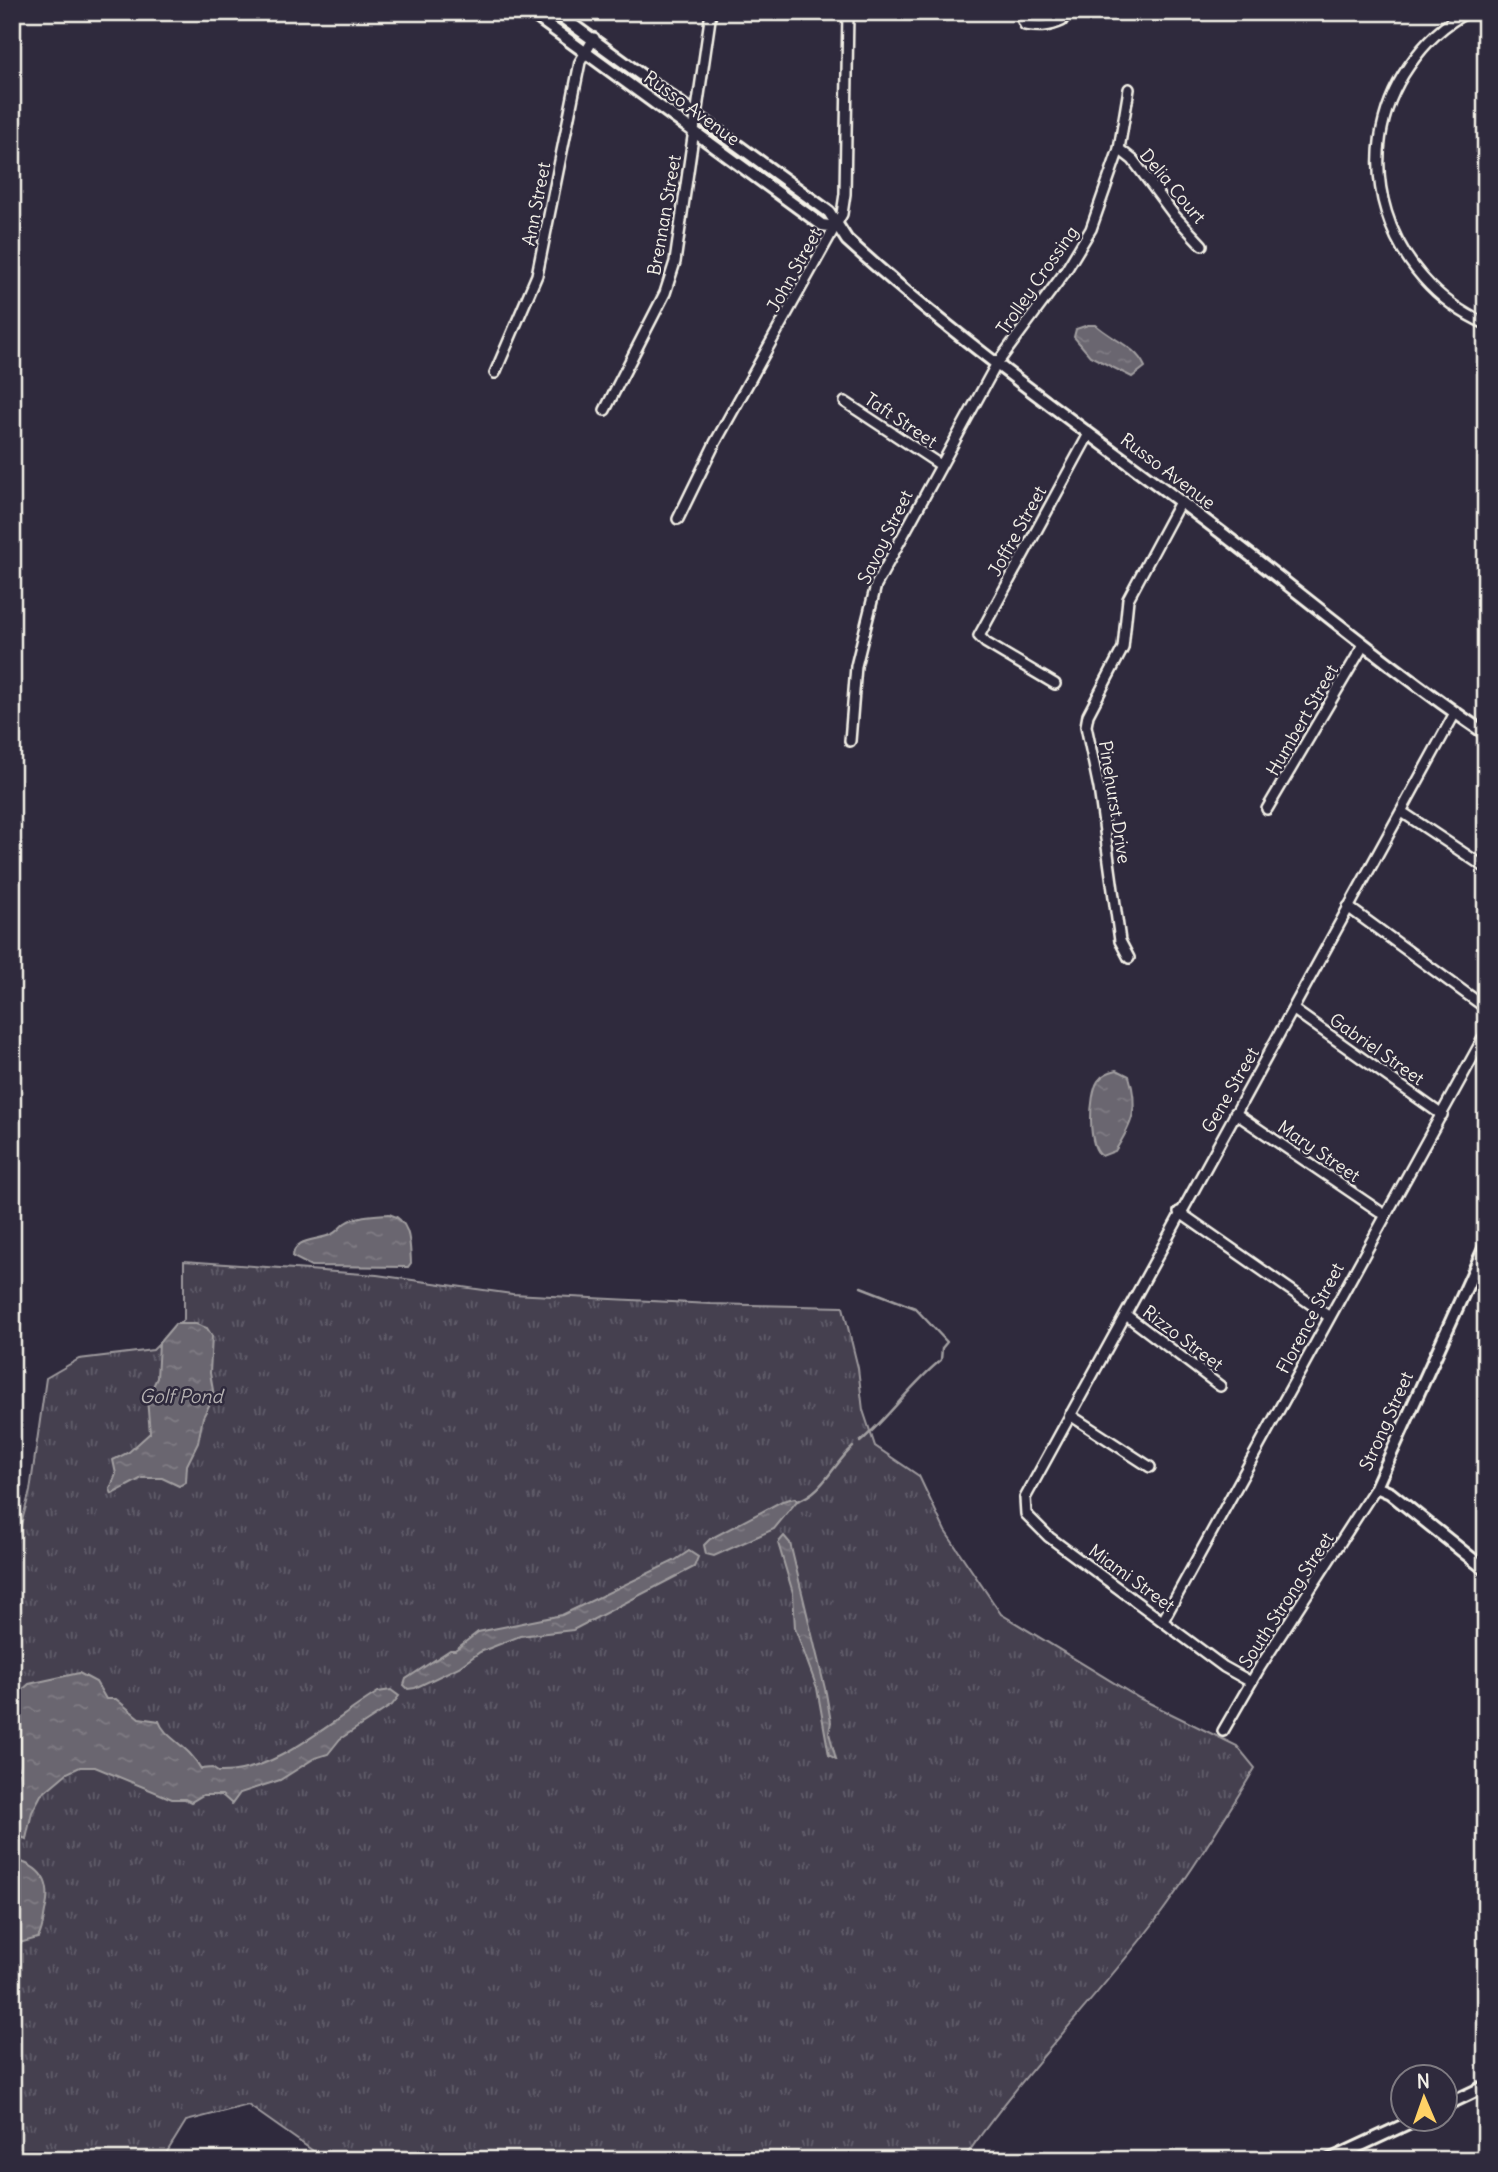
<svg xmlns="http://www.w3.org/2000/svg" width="1498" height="2172" font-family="Delius,sans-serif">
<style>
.grass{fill:url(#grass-tufts);stroke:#9c989c;stroke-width:2}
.water{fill:url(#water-ripples);stroke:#a19ea0;stroke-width:2}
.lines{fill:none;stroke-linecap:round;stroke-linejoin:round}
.stream{stroke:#a19ea0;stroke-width:2.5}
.minor-casing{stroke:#f4f1e8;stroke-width:14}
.tertiary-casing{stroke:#f4f1e8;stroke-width:16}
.minor{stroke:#2f2a3d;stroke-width:9}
.tertiary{stroke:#2f2a3d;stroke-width:10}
.labels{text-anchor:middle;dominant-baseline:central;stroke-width:5;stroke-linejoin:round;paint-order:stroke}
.street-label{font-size:18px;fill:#f4f1e8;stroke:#2f2a3d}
.water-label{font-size:19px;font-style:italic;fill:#b6b2b2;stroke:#2f2a3d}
</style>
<defs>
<pattern id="grass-tufts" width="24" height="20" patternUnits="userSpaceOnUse" patternTransform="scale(1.75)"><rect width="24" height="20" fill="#454050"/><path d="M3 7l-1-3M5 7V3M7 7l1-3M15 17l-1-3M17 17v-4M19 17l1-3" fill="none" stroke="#605c69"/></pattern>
<pattern id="water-ripples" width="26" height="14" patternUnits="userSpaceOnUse" patternTransform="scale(1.75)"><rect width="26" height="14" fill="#6a6670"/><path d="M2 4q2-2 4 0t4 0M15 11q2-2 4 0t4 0" fill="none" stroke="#807c84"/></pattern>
</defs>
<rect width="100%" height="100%" fill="#2f2a3d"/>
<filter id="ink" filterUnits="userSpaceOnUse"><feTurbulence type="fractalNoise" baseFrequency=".0143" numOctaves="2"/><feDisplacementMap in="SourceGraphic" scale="14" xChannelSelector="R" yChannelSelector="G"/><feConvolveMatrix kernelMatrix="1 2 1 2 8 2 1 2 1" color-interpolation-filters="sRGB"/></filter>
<g filter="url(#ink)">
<!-- grass -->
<path class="grass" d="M184 1261 377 1275 512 1294 711 1304 843 1307 858 1368 863 1410 875 1446 919 1476 945 1531 1001 1614 1139 1698 1237 1746 1255 1768C1223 1821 1190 1875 1153 1924 1091 2004 1021 2076 963 2160H326L248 2105 186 2121 162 2160H12V1558L30 1491 46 1378 79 1359 153 1350 184 1319Z"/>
<!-- water -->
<g class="water">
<path d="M1088 325H1096C1112 340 1136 346 1145 367L1132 377 1090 356 1074 337 1076 329Z"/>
<path d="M1117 1070 1129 1076C1139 1108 1133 1123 1115 1151L1102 1156C1087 1147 1089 1095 1098 1081 1103 1074 1109 1072 1117 1070Z"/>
<path d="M389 1214C411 1220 410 1243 411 1263L408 1267 311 1266 293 1257C293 1237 319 1241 332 1234 338 1231 341 1226 345 1223 358 1215 374 1215 389 1214Z"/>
<polygon points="175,1324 196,1324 207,1328 212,1336 210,1373 214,1396 203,1417 198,1443 187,1465 186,1482 179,1486 162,1478 142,1478 112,1494 110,1489 116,1474 113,1460 129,1452 150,1433 147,1399 157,1378 159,1343"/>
<polygon points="795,1498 797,1501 774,1529 714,1556 706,1554 704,1545 710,1539 782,1501"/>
<polygon points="784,1536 790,1543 826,1693 831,1722 829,1733 836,1759 829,1755 817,1688 795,1628 793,1593 778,1543"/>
<polygon points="689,1551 698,1557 694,1567 573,1630 520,1636 480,1652 459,1667 415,1688 408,1689 404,1685 406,1679 450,1650 455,1650 478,1632 562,1615 674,1561"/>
<path d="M79 1673 96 1682 106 1699H116L139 1718 159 1721C165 1739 188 1744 201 1769L212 1768 218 1772C274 1775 332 1720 378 1692L391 1690 399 1696 392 1705 340 1739 328 1754 315 1758 280 1780 240 1793 232 1804 222 1795H203L191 1802 185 1799H172L95 1767H80L67 1773 41 1795 32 1812 26 1839 19 1836 13 1827 14 1796 21 1764V1691L29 1684Z"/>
<path d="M12 1859C41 1866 53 1882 45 1911 43 1921 43 1930 38 1938L12 1945Z"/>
</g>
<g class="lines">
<!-- stream -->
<g class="stream">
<path d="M860 1442C889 1417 912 1383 941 1360L942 1348 947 1342 915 1308 861 1287"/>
<path d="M797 1501C824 1492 833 1464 853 1447"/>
<polyline points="16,1854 22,1838"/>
</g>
<!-- minor casing -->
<g class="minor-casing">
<g id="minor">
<path d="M1019 12 1025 25C1040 27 1049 27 1062 21L1066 12"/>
<path d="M1468 12C1444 24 1424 44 1409 66 1346 156 1386 280 1486 324"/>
<polyline points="1119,149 1133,160 1174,215 1202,245"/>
<polyline points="495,373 537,275 580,62 594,38"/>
<polyline points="845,402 939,464"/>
<polyline points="605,410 665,293 675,262 711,12"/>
<polyline points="678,519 715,443 842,214 845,194 848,12"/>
<polyline points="1055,684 986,643 979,636 1089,434"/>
<polyline points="850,741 856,666 876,585 996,365 1065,272 1091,229 1119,149 1129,89"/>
<polyline points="1267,809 1363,646"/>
<polyline points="1402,812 1486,868"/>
<polyline points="1348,907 1486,1008"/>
<polyline points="1129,958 1120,941 1099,788 1086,726 1088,715 1123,648 1128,599 1180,502"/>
<polyline points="1294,1010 1442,1115"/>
<polyline points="1235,1113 1385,1215"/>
<polyline points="1179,1212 1328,1316"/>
<polyline points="1126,1315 1220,1386"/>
<polyline points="1070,1415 1150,1467"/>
<polyline points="1164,1619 1486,1033"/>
<polyline points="1251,1682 1224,1667 1049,1537 1026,1514 1025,1498 1455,713"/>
<polyline points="1223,1731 1260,1667 1376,1487"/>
</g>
</g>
<!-- tertiary casing -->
<g class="tertiary-casing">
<g id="tertiary">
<polyline points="530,12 822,225 836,227"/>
<path d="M555 12 829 212 847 240C957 340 1079 425 1198 515 1295 588 1386 666 1486 734"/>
<polyline points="1486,1244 1376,1487 1390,1493 1486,1570"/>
<polyline points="1446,2105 1486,2086"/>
<polyline points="1329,2160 1415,2120"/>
</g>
</g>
<!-- minor -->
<use href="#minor" class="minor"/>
<!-- tertiary -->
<use href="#tertiary" class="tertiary"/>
</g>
</g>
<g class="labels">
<!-- street labels -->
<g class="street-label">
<text transform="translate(692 108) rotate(36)">Russo Avenue</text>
<text transform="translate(1173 186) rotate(50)">Delia Court</text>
<text transform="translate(536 204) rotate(-79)">Ann Street</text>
<text transform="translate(664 215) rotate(-80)">Brennan Street</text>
<text transform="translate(794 270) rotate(-61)">John Street</text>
<text transform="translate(1037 280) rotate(-55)">Trolley Crossing</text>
<text transform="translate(901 420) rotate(34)">Taft Street</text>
<text transform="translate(1168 471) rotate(37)">Russo Avenue</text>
<text transform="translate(1017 531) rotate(-61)">Joffre Street</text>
<text transform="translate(885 537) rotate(-64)">Savoy Street</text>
<text transform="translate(1302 720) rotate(-60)">Humbert Street</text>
<text transform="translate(1115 802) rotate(81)">Pinehurst Drive</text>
<text transform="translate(1377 1049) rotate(35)">Gabriel Street</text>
<text transform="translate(1230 1090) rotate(-60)">Gene Street</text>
<text transform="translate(1319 1151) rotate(34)">Mary Street</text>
<text transform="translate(1310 1318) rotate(-62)">Florence Street</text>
<text transform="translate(1183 1338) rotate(37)">Rizzo Street</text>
<text transform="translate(1386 1421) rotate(-66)">Strong Street</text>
<text transform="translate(1132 1578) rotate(36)">Miami Street</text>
<text transform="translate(1286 1600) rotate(-57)">South Strong Street</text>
</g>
<!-- water labels -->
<g class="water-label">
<text x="181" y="1396">Golf Pond</text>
</g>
</g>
<!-- margin -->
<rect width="1498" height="2172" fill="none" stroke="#2f2a3d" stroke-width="42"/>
<rect x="21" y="21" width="1456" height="2130" fill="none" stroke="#f4f1e8" stroke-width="2.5" filter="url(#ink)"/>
<!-- north arrow -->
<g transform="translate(1424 2098) rotate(358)"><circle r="33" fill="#2f2a3d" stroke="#7e7a81" stroke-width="2"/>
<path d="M0-5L12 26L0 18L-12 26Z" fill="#ffd166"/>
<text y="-10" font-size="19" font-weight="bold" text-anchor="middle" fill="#f4f1e8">N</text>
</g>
</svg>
